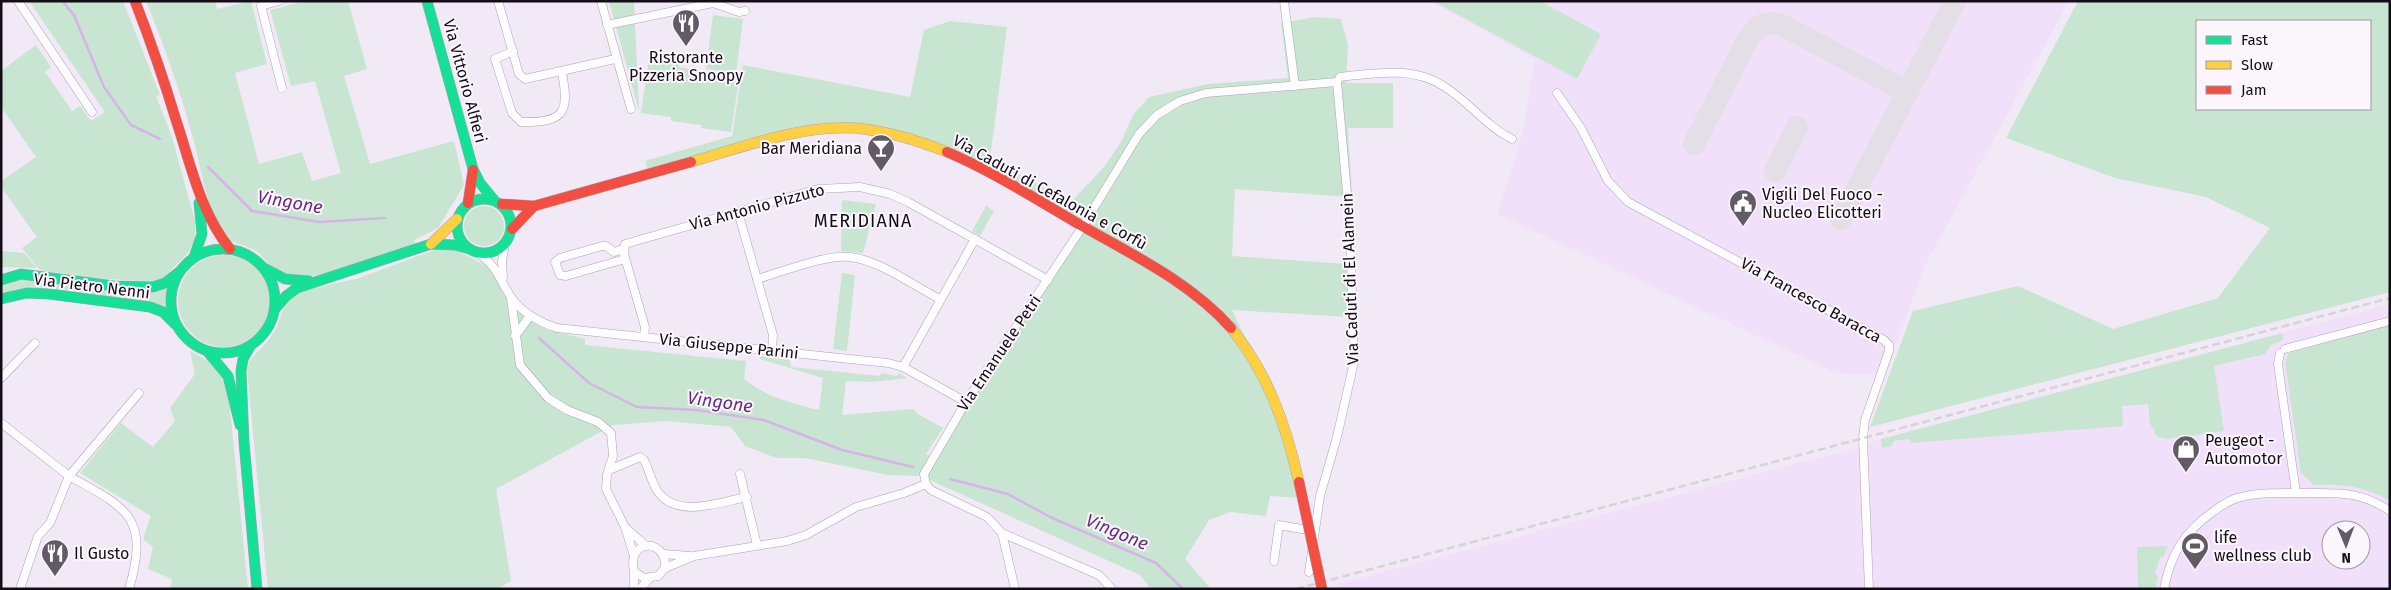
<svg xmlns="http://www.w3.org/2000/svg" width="2391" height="590" font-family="'Fira Sans',sans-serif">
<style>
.built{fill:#f1e0f9;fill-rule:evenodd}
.green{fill:#c7e5d1;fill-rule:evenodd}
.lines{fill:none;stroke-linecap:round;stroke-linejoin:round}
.stream{stroke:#d7b4e7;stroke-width:2.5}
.taxiway{stroke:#e4dee6;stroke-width:22}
.street-casing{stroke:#ada5b0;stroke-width:9}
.fast-casing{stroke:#ada5b0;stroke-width:11}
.slow-casing{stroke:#ada5b0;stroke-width:11}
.jam-casing{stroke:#ada5b0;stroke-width:11}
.street{stroke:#fdfcfe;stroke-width:8}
.fast{stroke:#16e098;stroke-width:10}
.slow{stroke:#ffcf43;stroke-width:10}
.jam{stroke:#f24e42;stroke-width:10}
.rail{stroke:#d6d3d7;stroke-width:2.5;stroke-dasharray:8 4;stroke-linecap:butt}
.jam-bridge-casing{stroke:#ada5b0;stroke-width:11;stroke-linecap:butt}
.jam-bridge{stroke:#f24e42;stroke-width:10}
.labels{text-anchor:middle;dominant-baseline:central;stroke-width:4;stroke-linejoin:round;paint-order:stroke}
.poi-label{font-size:16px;fill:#140d17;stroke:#faf6fc;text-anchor:start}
.street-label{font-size:16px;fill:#140d17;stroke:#faf6fc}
.water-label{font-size:18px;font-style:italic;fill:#652d7c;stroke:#faf6fc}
.neighbourhood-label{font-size:18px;letter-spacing:1px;fill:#140d17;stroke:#faf6fc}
</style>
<rect width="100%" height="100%" fill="#f2e9f6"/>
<!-- built -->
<g class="built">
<polygon points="1430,1 2069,1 1926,264 1884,376 1836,373 1500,215 1497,216 1523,132 1535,59"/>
<path d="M2390 304V589H1339L1337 584 1856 448 1881 439ZM2331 530H2361V560H2331Z"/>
</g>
<!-- green -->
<g class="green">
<polygon points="29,1 123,1 160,95 156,96 172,137 195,221 195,239 188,253 161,280 153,282 92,278 40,270 22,248 37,237 1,187 1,181 36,157 1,107 1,71 36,45 51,67 45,72 72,111 80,106 91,121 105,112"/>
<path d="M146 1H215L217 9 251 1 267 64 235 73 259 164 302 152 312 181 341 173 315 81 291 86 270 10 305 1H348L367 69 344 76 370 164 454 141 464 185 438 228 414 240 415 244C386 254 311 285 283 276 272 272 265 257 255 250 244 244 229 244 222 233 208 211 201 168 194 142 181 94 165 47 146 1Z"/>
<polygon points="609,1 634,1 639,111"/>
<polygon points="1433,1 1540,1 1601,34 1577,79"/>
<path d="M2078 1H2390V292L1870 427 1913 311 2018 286 2113 329 2218 298 2270 228 2206 197 2115 178 2006 138ZM2197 21H2370V109H2197Z"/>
<polygon points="713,15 743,19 736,73 706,69"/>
<path d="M1316 17 1341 19 1348 45 1346 83H1393V128H1348L1352 197 1235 189 1232 256 1347 264 1349 317 1232 310 1278 405 1303 498 1270 496 1266 516 1230 512 1209 520 1185 559 1211 589H1151L1140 575 921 476 888 475 805 458H776L745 446 731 427 667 421 613 425 496 489 511 581 497 589H268L247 370 250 360 268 341 277 327 284 306 290 298 298 292 359 278 440 248 456 250 487 266 492 270 504 295 533 323 548 330 585 339V345L746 361 744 379C766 397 792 403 819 410L823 378 760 359V356L790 360 791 367 880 376 881 373 897 376 898 373 908 378 872 382 846 381 842 415 913 409 918 414 943 428 926 454 932 457 1083 226 974 165 892 134 810 131 649 175 645 161 732 136 743 65 910 97 924 30 950 21 1007 27 990 159 1071 202 1104 167 1121 142 1133 115 1149 97 1208 84 1288 78 1281 23Z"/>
<polygon points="649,59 679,64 679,67 739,79 731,132 701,128 701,125 671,121 671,117 641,113"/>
<polygon points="842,200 876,204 863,253 841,251"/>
<polygon points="986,206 994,211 980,236 972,231"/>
<circle cx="484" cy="226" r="20"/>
<polygon points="1,251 24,253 37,268 1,267"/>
<circle cx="224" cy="301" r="46"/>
<polygon points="842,273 855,275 847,351 833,349"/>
<polygon points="38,278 140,292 154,293 167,287 165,308 153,303 34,289 15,290 1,295 1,285 19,279"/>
<path d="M2390 326V501C2365 486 2342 484 2314 485L2301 473 2285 362 2289 353Z"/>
<polygon points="2283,333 2283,340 2271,345 2265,354 2214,366 2224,431 2168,439 2157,437 2150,423 2148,404 2122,406 2123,426 1911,443 1910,439 1893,441 1892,446 1882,448 1881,439"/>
<path d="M190 351C212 362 218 366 228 389L248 589H170L172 579 148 569 153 547 143 539 151 516 80 473 121 423 153 447 175 421 170 408 195 374Z"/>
<polygon points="2168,546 2163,557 2160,557 2155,574 2158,575 2155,589 2138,589 2137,547"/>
</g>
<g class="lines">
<!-- stream -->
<g class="stream">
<polyline points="62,1 74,15 104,87 131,125 160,139"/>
<polyline points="208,167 252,211 319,222 385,218"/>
<polyline points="539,338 589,383 637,407 696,410 764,420 842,450 913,467"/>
<polyline points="950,479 1008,494 1050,517 1156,563 1183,589"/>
</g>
<!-- taxiway -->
<g class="taxiway">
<path d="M1694 144 1748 39C1757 24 1768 20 1784 26L1907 92"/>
<polyline points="1775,171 1797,127"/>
<polyline points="1841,219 1955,1"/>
</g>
<!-- street casing -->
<g class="street-casing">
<g id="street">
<polyline points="18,1 92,112"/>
<polyline points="279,1 261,6 282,88"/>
<polyline points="498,1 519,74 525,79 615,59"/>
<polyline points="601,1 631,109"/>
<polyline points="1284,1 1295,86"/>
<polyline points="607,25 713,3 739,12 745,11"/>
<path d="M513 51 495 59 512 113 521 122C564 123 570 113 562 73"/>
<path d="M1337 82 1340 77C1376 73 1414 66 1445 87 1470 103 1486 126 1512 139"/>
<polyline points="1557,93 1581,128 1608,181 1628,202 1884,340 1889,345 1889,351 1865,420 1863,438 1869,589"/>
<polyline points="738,212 773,335 772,351"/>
<polyline points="623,249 614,252 606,246 602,246 560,258 555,262 560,275 566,276 625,259"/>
<path d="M478 253C499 268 498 278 511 297 522 313 539 322 557 328L888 363 903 367 966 402"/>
<polyline points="503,277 502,261 505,244"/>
<path d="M757 279C782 272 826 254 850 257 879 260 914 286 940 299"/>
<polyline points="511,298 520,365 548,398 567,410 598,422 611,433 613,456 607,475 606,489 625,527 634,556"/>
<polyline points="515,336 530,316"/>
<polyline points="644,337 645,327 624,254 625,244 818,189 860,187 890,194 908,202 1048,280"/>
<polyline points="2285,349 2390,321"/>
<polyline points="2280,353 2278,364 2296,493"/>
<polyline points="903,367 975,239"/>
<polyline points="1,378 35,343"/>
<polyline points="1,423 69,476 139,393"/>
<path d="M609 470 640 457 644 460C649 470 652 483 658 492 678 519 720 502 747 497"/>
<polyline points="740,474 757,545"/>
<polyline points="627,529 646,546"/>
<polyline points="1002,533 1015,589"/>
<polyline points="663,554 690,556"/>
<polyline points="1274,561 1279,525 1313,531"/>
<polyline points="665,568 694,556 787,541 806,535 856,507 904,493 926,484"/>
<polyline points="1309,572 1320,496 1337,437 1354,362 1350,226 1337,82"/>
<path d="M20 589 38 536 50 523 69 476C127 508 150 517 129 589"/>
<path d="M633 589C637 577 630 562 635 554 646 536 668 550 665 568L658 576 644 578 635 572"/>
<polyline points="640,589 649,579"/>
<polyline points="1112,589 1099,575 1002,533 987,517 931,490 926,484 924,474 966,402 1083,226 1139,134 1157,115 1180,101 1206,93 1337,82"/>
<path d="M2164 589C2171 553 2184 532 2214 511 2222 505 2231 499 2241 497 2262 492 2284 493 2306 493 2340 493 2360 491 2390 511"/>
</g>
</g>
<!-- fast casing -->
<g class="fast-casing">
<g id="fast">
<polyline points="427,1 473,169 480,183 494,200"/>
<circle cx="484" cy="226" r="27"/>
<circle cx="223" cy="301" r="52"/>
<polyline points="194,257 202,234 199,203"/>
<polyline points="264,268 285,279 309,281"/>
<polyline points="1,280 21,274 114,286 153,287 165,283 179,272"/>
<polyline points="1,299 27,293 49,294 150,307 163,312 175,324"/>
<polyline points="275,309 286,296 297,288 431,244 455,245 470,249"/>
<polyline points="251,345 243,359 241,371 244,442 257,589"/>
<polyline points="207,351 228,376 240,425"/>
</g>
</g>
<!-- slow casing -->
<g class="slow-casing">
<g id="slow">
<path d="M691 162C744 147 799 125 855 128 887 131 917 140 947 152"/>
<polyline points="431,244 457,219"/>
<path d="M1231 328C1268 373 1286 425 1299 482"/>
</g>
</g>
<!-- jam casing -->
<g class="jam-casing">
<g id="jam">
<path d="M135 1C150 40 164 80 176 120 191 165 200 212 230 249"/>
<path d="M947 152C994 172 1039 201 1084 227 1135 256 1191 283 1231 328"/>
<polyline points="468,203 473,170"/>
<polyline points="502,204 534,206 691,162"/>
<polyline points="512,229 534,206"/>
</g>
</g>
<!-- street -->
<use href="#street" class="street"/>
<!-- fast -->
<use href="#fast" class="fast"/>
<!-- slow -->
<use href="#slow" class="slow"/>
<!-- jam -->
<use href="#jam" class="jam"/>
<!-- rail -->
<polyline class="rail" points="1296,589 2390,298"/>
<!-- jam-bridge casing -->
<g class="jam-bridge-casing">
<polyline id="jam-bridge" points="1299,482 1322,589"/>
</g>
<!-- jam-bridge -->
<use href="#jam-bridge" class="jam-bridge"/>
</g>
<!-- icons -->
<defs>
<g id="restaurant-pin" transform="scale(1.4375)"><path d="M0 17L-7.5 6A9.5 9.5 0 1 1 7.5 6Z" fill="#625a65" stroke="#faf6fc"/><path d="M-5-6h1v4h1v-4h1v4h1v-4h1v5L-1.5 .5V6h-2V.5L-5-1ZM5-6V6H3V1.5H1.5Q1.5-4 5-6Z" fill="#fff"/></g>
<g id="bar-pin" transform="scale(1.4375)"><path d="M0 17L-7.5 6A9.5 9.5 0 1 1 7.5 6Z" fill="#625a65" stroke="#faf6fc"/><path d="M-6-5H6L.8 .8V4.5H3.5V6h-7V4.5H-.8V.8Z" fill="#fff"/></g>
<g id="civic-pin" transform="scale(1.4375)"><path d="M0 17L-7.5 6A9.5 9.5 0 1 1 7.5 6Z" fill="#625a65" stroke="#faf6fc"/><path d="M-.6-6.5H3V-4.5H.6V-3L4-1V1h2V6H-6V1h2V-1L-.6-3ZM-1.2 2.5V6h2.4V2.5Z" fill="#fff"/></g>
<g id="shop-pin" transform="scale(1.4375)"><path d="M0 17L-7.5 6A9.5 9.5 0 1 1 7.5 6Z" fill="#625a65" stroke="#faf6fc"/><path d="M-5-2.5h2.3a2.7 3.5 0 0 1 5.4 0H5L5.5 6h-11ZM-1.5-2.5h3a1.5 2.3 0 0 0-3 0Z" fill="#fff"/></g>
<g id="stadium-pin" transform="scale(1.4375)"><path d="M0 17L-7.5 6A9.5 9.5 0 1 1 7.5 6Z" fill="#625a65" stroke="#faf6fc"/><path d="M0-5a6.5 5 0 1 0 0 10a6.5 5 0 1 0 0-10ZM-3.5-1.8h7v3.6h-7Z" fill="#fff"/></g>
</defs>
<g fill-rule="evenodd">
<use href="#restaurant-pin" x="686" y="23"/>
<use href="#bar-pin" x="881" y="148"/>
<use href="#civic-pin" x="1743" y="203"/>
<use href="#shop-pin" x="2186" y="449"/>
<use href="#stadium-pin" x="2195" y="546"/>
<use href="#restaurant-pin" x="55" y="553"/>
</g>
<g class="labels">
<!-- poi labels -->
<g class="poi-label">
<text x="686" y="57" text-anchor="middle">Ristorante<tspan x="686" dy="18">Pizzeria Snoopy</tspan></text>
<text x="862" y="148" text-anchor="end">Bar Meridiana</text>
<text x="1762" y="194">Vigili Del Fuoco -<tspan x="1762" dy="18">Nucleo Elicotteri</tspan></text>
<text x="2205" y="440">Peugeot -<tspan x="2205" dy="18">Automotor</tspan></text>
<text x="2214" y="537">life<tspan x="2214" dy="18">wellness club</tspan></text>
<text x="74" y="553">Il Gusto</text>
</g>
<!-- street labels -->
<g class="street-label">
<text transform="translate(465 81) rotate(75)">Via Vittorio Alfieri</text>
<text transform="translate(1050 192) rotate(29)">Via Caduti di Cefalonia e Corfù</text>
<text transform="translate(757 207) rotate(-15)">Via Antonio Pizzuto</text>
<text transform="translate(1350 279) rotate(-92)">Via Caduti di El Alamein</text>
<text transform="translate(92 286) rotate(7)">Via Pietro Nenni</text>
<text transform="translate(1811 300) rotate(29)">Via Francesco Baracca</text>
<text transform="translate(729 346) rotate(6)">Via Giuseppe Parini</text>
<text transform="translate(999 353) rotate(-56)">Via Emanuele Petri</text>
</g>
<!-- water labels -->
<g class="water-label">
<text transform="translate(290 202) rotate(10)">Vingone</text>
<text transform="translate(720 402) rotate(8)">Vingone</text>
<text transform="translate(1117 532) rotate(23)">Vingone</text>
</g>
<!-- neighbourhood labels -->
<g class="neighbourhood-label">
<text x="863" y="221">MERIDIANA</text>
</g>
</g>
<!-- border -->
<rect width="2391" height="590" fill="none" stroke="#140d17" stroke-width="5"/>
<!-- legend -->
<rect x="2196" y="20" width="175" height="90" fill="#faf6fc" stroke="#9e99a0"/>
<rect x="2206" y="36" width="25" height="8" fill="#16e098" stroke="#9e99a0"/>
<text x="2241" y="45" font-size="15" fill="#140d17">Fast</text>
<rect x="2206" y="61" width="25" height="8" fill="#ffcf43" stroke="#9e99a0"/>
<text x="2241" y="70" font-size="15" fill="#140d17">Slow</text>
<rect x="2206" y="86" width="25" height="8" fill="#f24e42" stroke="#9e99a0"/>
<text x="2241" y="95" font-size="15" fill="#140d17">Jam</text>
<!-- north arrow -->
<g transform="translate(2346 545) rotate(179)"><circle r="24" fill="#faf6fc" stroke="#9e99a0"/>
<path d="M0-4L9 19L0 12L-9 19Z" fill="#625a65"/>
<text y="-8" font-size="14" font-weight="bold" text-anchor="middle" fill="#140d17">N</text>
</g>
</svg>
